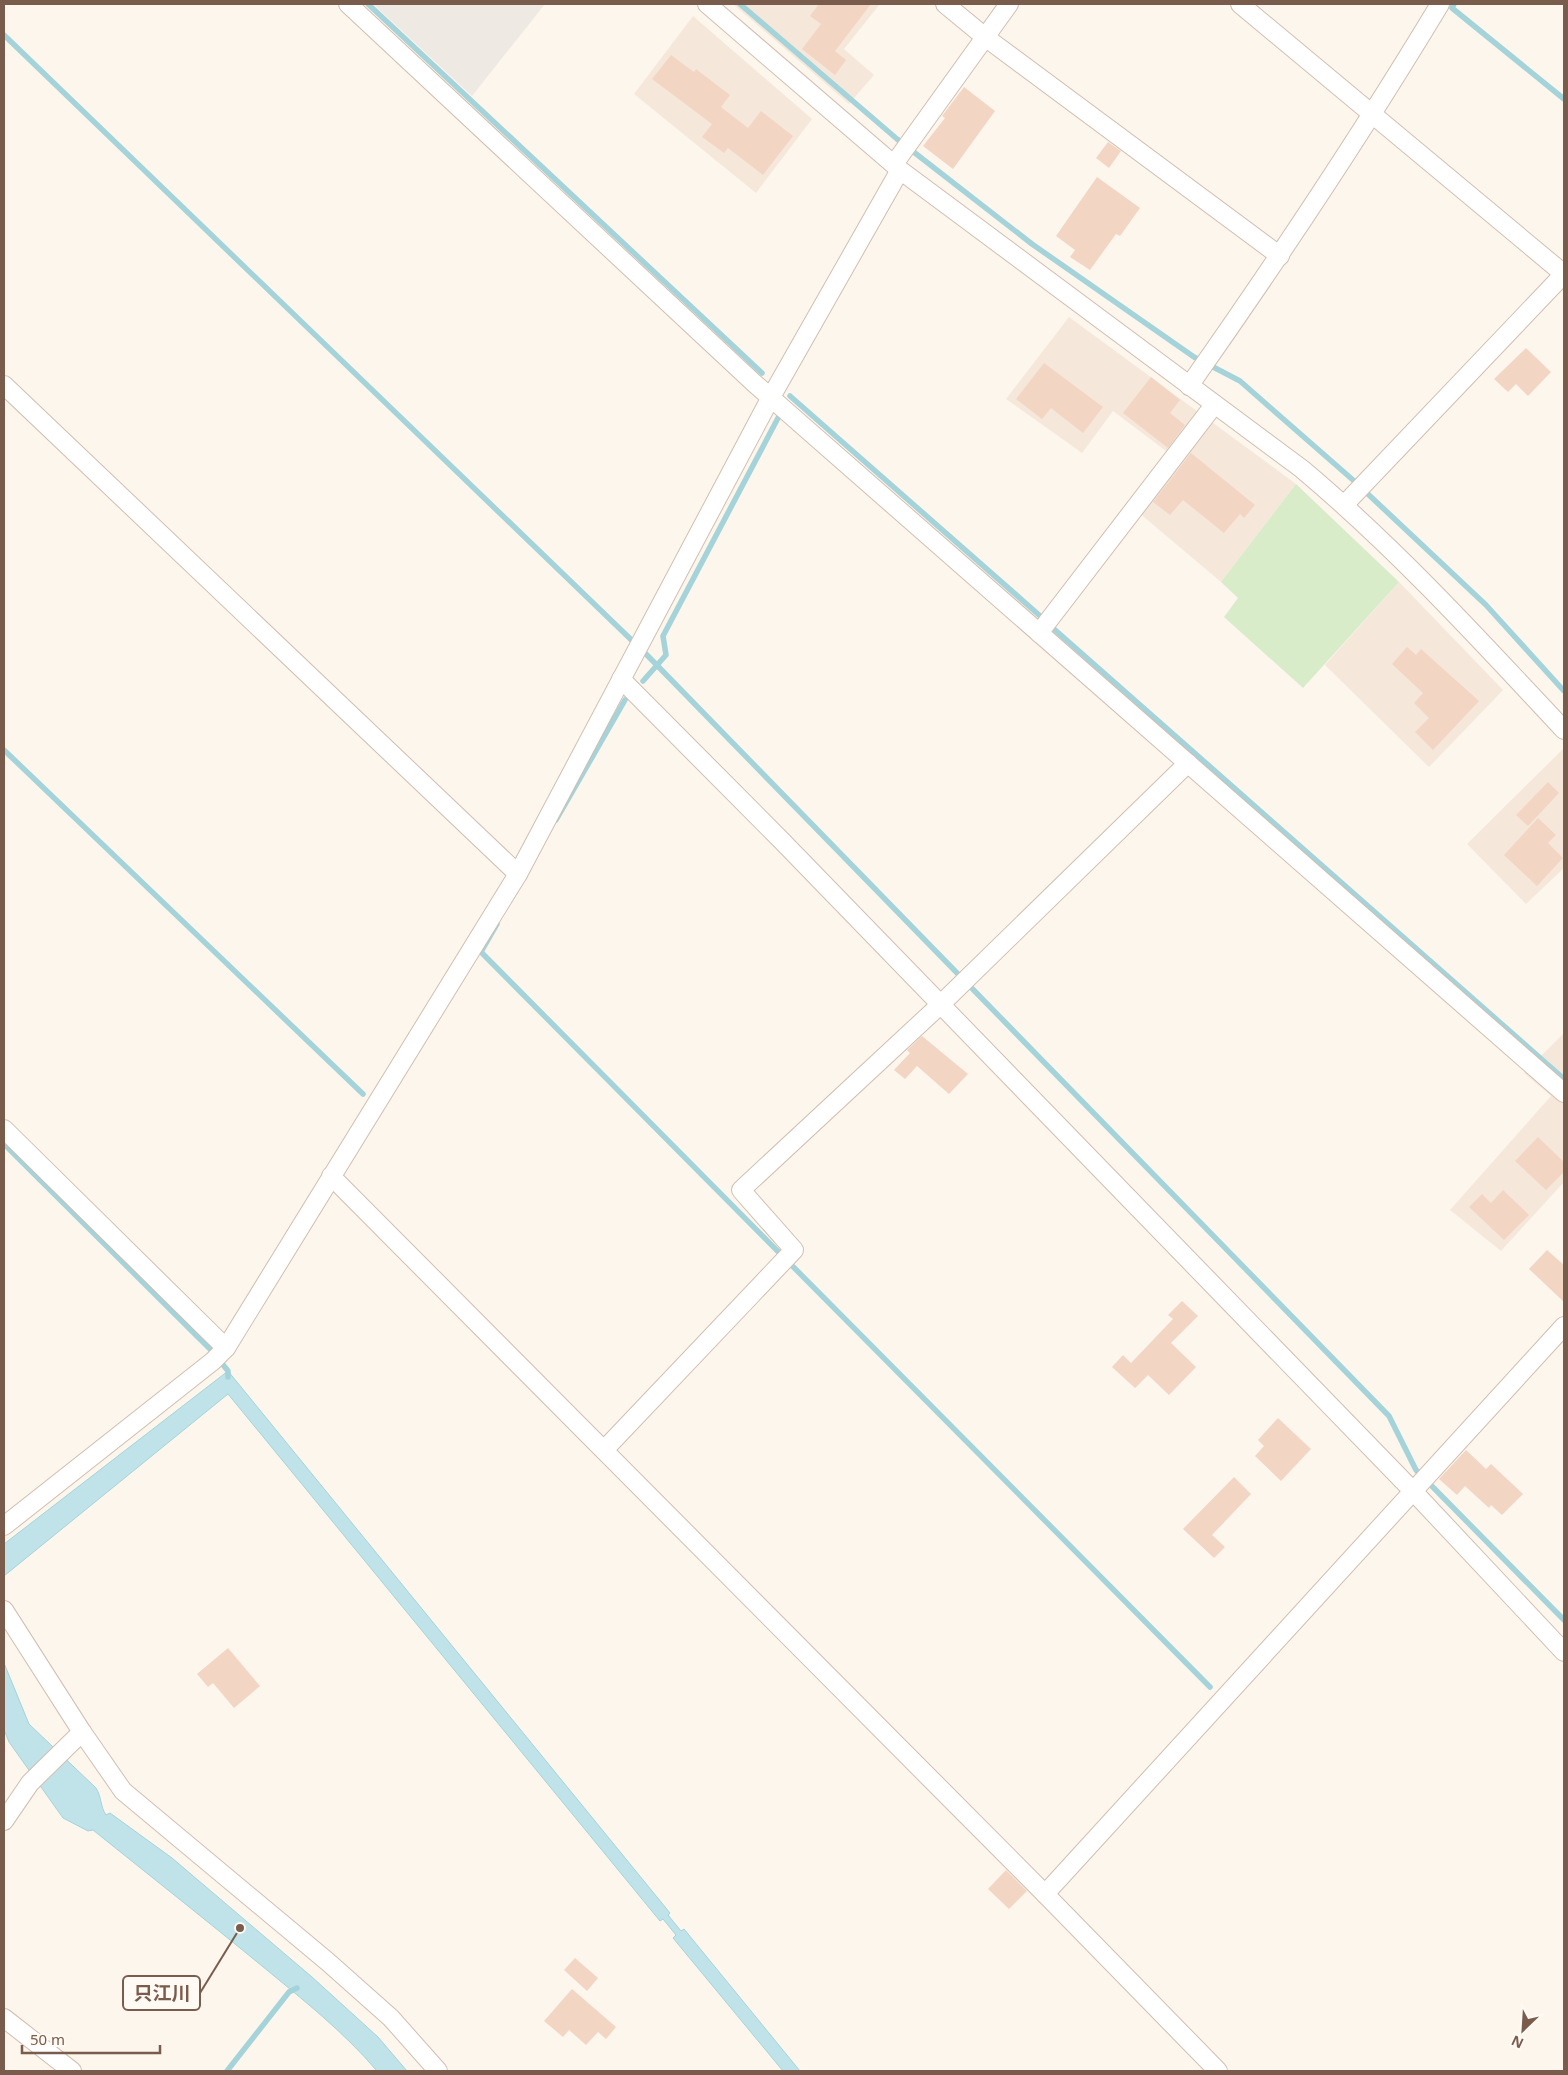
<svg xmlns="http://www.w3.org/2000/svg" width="1568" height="2075" font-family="'Noto Sans','Noto Sans JP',sans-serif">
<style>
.residential{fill:#f5e8da}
.industrial{fill:#efe9e4}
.green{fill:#d8ecc9}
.water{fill:#bfe3e8;stroke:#a5d3da}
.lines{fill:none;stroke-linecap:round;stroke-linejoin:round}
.stream{stroke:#a5d3da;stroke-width:5.5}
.building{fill:#f3d5c3}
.minor-casing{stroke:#d1beb0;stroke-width:20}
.minor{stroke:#fff;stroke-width:18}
.leader{fill:none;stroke:#7a5c4d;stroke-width:2}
.callout-dot{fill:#7a5c4d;stroke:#fffaf3;stroke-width:2}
.callout{fill:#fffaf3;stroke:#7a5c4d;stroke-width:2}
.callout-label{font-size:19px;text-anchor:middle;font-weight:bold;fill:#7a5c4d}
</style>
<rect width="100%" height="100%" fill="#fdf6ec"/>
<!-- residential -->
<g class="residential">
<polygon points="733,4 880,4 844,49 874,75 849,104"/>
<polygon points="693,16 812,119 756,193 634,94"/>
<polygon points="1069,317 1296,484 1221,582 1131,506 1170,454 1113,411 1082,453 1006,399"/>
<polygon points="1399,582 1503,690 1429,767 1325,665"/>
<polygon points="1564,748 1564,868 1526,904 1467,844"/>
<polygon points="1564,1033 1564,1182 1501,1251 1450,1210 1551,1096 1524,1073"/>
</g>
<!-- industrial -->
<polygon class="industrial" points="373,4 545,4 472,96"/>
<!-- green -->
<polygon class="green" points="1296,484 1399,582 1303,688 1224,617 1238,598 1221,582"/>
<!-- water -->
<g class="water">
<polygon points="228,1371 670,1913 668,1915 681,1931 684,1929 800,2071 783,2071 673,1938 676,1935 663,1919 660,1921 228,1394 4,1576 4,1544"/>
<path d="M4 1663 29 1724 96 1788C102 1798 100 1806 106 1815L110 1813 172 1858 312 1977 378 2037 407 2071H377C344 2032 302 1999 262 1966 206 1920 149 1875 93 1830L88 1831 63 1818 9 1742 4 1730Z"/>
</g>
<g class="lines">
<!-- stream -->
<g class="stream">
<polyline points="368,4 762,373"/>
<polyline points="740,4 897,139 1032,244 1194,357 1240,381 1353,480 1486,605 1564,691"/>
<polyline points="1454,4 1452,8 1564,99"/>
<polyline points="4,35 646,654 1389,1416 1416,1470 1564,1620"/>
<polyline points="790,396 1039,615"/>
<polyline points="1054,629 1564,1079"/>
<polyline points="643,681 666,655 663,636 778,418"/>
<polyline points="4,750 363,1094"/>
<polyline points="556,820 625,700"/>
<polyline points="497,924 481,952 1210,1687"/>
<polyline points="4,1144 212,1351 228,1371 228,1377"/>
<polyline points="227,2071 289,1992 297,1988"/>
</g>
</g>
<!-- building -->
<g class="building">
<polygon points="819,4 871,4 835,51 846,60 835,75 802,49 821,24 810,16"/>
<polygon points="671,55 694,72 696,69 730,95 721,107 748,128 761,111 793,136 763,175 728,148 724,153 702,137 712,124 652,79"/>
<polygon points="964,87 995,111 953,169 923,146 945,118 942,116"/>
<polygon points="1108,142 1121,151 1109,168 1096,158"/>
<polygon points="1097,177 1140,208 1120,236 1116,234 1090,270 1070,257 1075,250 1056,236"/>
<polygon points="1526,348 1551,372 1528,396 1516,384 1508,392 1494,379"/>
<polygon points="1044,363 1103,407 1083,433 1051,408 1042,419 1016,399"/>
<polygon points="1151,377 1180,400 1170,413 1185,425 1168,448 1123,413"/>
<polygon points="1191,453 1255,505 1244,518 1240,514 1224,533 1183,500 1170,515 1153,502"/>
<polygon points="1407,647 1416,655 1421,649 1479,701 1433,750 1415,732 1429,718 1414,703 1423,693 1392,664"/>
<polygon points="1548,782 1559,793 1528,826 1516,815"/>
<polygon points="1538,818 1556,835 1548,843 1563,858 1537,886 1504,855"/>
<polygon points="922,1036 968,1074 949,1094 917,1066 905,1079 894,1070 910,1053 907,1050"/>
<polygon points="1538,1137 1564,1162 1564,1172 1546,1190 1515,1161"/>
<polygon points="1503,1190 1529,1215 1504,1240 1469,1207 1482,1194 1491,1203"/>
<polygon points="1547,1250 1564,1265 1564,1302 1529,1269"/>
<polygon points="1182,1301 1198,1316 1171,1343 1196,1367 1169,1395 1148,1375 1135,1388 1112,1367 1123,1355 1131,1363 1173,1319 1168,1315"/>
<polygon points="1278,1418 1311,1449 1281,1481 1255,1456 1264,1446 1258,1440"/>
<polygon points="1466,1450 1486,1469 1491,1464 1523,1494 1502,1515 1491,1505 1489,1508 1465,1486 1457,1495 1439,1479"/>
<polygon points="1234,1477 1251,1494 1212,1535 1225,1547 1214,1558 1183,1529"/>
<polygon points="228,1648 260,1686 234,1708 213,1683 208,1687 197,1674"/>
<polygon points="1006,1870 1027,1891 1009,1909 988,1889"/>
<polygon points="575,1958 598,1978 587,1991 564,1970"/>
<polygon points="572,1989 616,2027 606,2039 598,2032 586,2045 569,2030 563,2037 544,2021"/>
</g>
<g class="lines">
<!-- minor casing -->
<g class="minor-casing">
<g id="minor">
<polyline points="348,4 754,383 1564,1093"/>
<path d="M707 4 900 170 1302 469C1397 549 1480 640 1564 730"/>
<polyline points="945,4 985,37 1280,256"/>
<polyline points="1240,4 1564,274"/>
<polyline points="894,164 1009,4"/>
<polyline points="4,385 518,874"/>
<path d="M1189 386C1277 261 1361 135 1440 4"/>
<polyline points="1344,505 1564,274"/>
<polyline points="1039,633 1214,405"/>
<polyline points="621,679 782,841 1412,1490 1564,1652"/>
<polyline points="4,1129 226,1348"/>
<polyline points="331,1176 1045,1894 1218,2071"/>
<polyline points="604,1450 794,1250 741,1190 940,1005 1188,763"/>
<polyline points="4,1526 213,1361 226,1348 518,874 771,397 900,170"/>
<polyline points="4,1610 82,1732 30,1783 4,1821"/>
<polyline points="82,1732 123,1791 328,1962 391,2018 438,2071"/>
<polyline points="1045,1894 1564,1326"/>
<polyline points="4,2018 72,2071"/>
</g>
</g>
<!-- minor -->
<use href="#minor" class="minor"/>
</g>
<!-- callouts -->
<path class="leader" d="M240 1928L200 1993"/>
<circle class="callout-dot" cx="240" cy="1928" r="5"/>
<rect class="callout" x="123" y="1976" width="77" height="34" rx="5"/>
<g class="callout-label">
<text x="162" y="2000">只江川</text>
</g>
<!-- border -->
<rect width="1568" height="2075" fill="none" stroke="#7a5c4d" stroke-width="10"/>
<!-- north arrow -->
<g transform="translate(1523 2030) rotate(205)" stroke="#fffaf3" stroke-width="4" paint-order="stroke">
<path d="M0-4L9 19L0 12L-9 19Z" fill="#7a5c4d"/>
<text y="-8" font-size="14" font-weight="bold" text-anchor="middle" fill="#7a5c4d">N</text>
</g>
<!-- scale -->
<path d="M22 2045v8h138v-8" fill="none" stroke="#7a5c4d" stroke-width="2.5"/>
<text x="30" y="2045" font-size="15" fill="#7a5c4d" stroke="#fffaf3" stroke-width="4" paint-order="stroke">50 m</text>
</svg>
